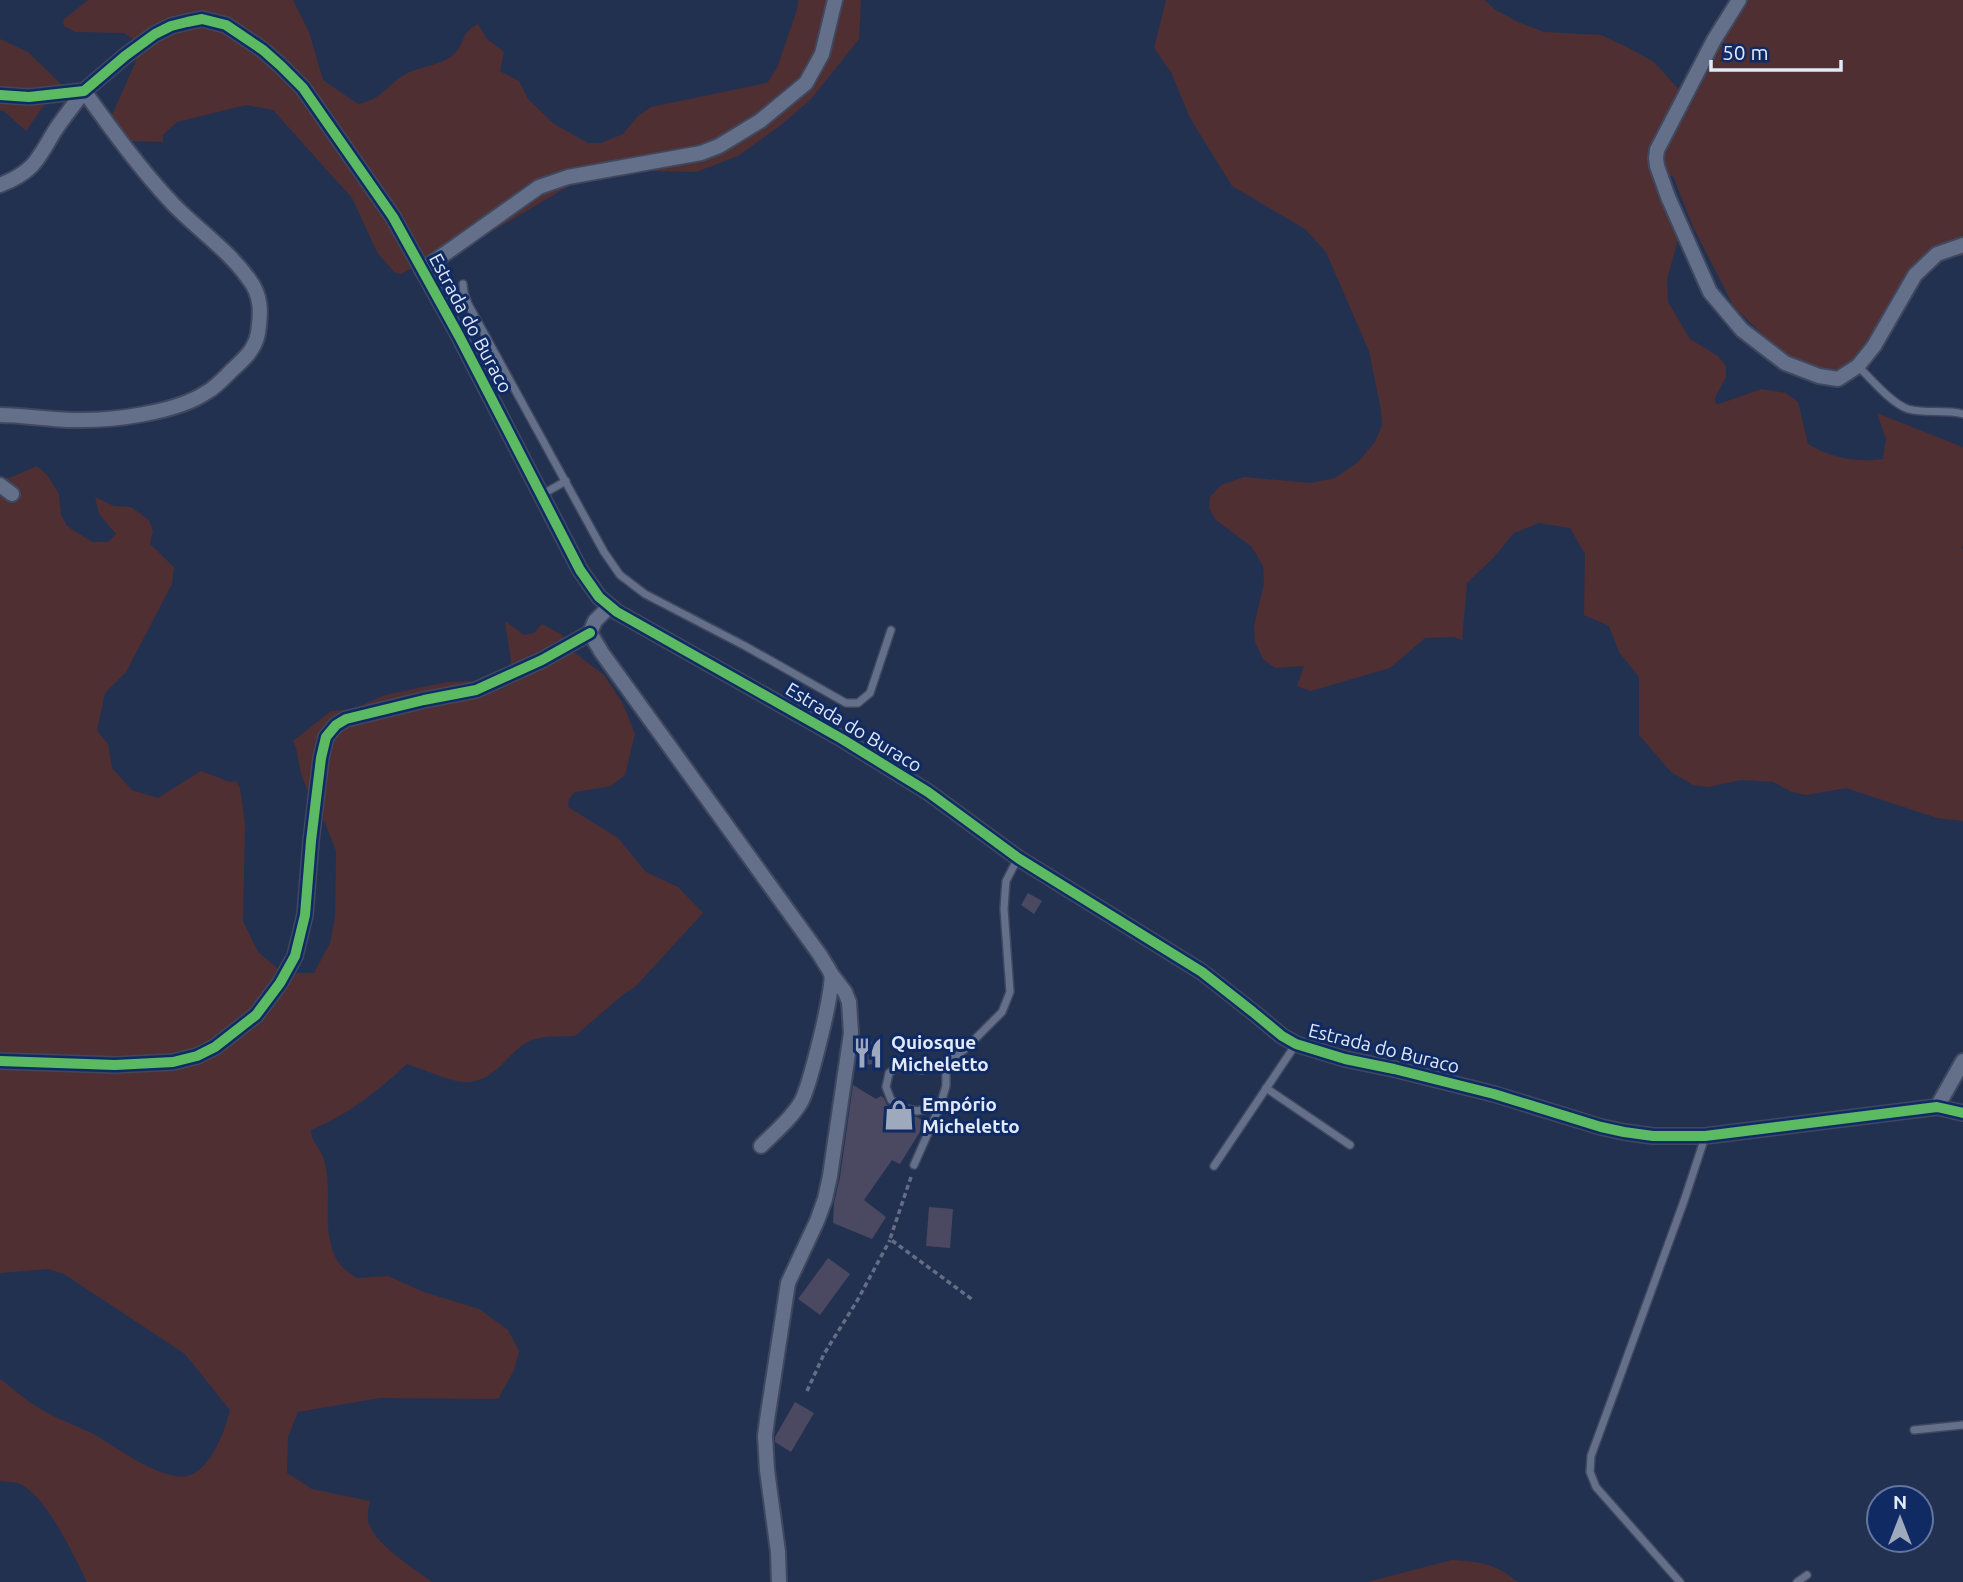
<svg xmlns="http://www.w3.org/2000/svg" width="1963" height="1582" font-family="Ubuntu,sans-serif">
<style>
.green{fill:#4f2f32}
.building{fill:#4b4861}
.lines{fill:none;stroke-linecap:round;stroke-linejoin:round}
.lane-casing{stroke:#40485f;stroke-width:10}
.street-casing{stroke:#40485f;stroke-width:18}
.path{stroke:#646d84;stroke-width:3.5;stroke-dasharray:5 3.5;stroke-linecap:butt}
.lane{stroke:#647089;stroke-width:7}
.street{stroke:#647089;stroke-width:14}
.cycleway-casing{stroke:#102a64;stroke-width:15}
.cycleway{stroke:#5cba63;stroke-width:10}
.labels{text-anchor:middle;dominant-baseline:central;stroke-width:6;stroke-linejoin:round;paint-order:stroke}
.street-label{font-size:19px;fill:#e2e9f8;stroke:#102a64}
.poi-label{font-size:19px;font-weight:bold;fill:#e2e9f8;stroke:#102a64;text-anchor:start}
</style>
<rect width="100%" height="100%" fill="#233151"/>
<!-- green -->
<g class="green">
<path d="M88 0H293L309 32 323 80 358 104C381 100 385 87 404 75 418 66 443 66 455 53 466 41 460 33 478 24L486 38 504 52 500 71 519 81 528 99 554 124 588 143H601L623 134 638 116 651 107 767 83 777 68 797 10 798 0H861L859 39 811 99 781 125 738 156 696 172 649 171 600 175 579 180 479 239 435 255 401 274 394 272 377 252 352 198 273 110 246 105 177 122 163 135V142L129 141 100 120 113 113 136 61 137 42 124 33 75 32 64 26 63 20Z"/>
<path d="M1166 0H1485L1494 9 1518 22 1544 32 1601 35 1625 46 1654 62 1683 94 1748 0H1963V256L1938 258 1911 279 1862 357 1843 369 1824 372 1783 355 1734 307 1693 227 1673 176H1668L1679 236 1667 279 1668 302 1690 339 1718 356 1726 366V377L1715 398 1716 405 1761 389 1786 393 1798 402 1808 444C1832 458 1856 463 1883 459L1886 439 1877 413 1960 446 1963 448V546L1961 547 1963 550V821L1937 818 1846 788 1806 795 1792 792 1773 782 1741 780 1708 787 1693 785 1671 772 1639 735V677L1619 652 1609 626 1584 615 1585 554 1570 528 1539 523 1514 533 1493 558 1467 583 1462 640 1454 637 1425 638 1390 668 1311 691 1297 686 1304 666 1275 668 1263 659 1255 642 1254 626 1264 584 1263 566 1252 547 1216 520 1209 508 1210 497 1221 485 1244 477 1310 483 1335 478 1358 462 1375 442 1382 425 1381 410 1369 351 1326 252 1305 229 1232 186 1190 118 1171 72 1154 48Z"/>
<polygon points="0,39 28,52 65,88 44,105 26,131 4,111 0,110"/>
<path d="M37 466 47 475 59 494 61 515 67 526 92 542H108L116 534 99 514 95 497 114 506 131 507 149 520 153 531 150 544 174 567 172 584 126 672 105 693 97 730 108 744 112 768 132 790 158 798 201 771 230 782 236 781 240 788 245 824 243 921 258 952 283 973H314L330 943 335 917 336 851 326 825 311 799 301 774 296 748 293 741 331 711 353 709 385 695 447 682 477 681 502 690 511 661 505 621 524 635 534 633 542 624 561 634 575 653 604 675 623 704 635 734 625 775 611 786 575 792 569 799 568 807 618 838 646 872 678 887 703 913 635 987 625 993 575 1036C561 1037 545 1035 532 1040 508 1049 496 1084 464 1082 449 1081 423 1069 407 1064 379 1090 348 1115 311 1130 311 1142 321 1149 324 1160 334 1193 319 1234 339 1263 343 1269 351 1274 356 1278L388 1276 424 1292 479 1309 508 1330 519 1351 514 1370 498 1399 380 1398 298 1412 288 1437 287 1473 312 1489 370 1501C369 1507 367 1513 368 1519 369 1541 415 1569 432 1582H87C74 1556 48 1499 22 1485 16 1481 7 1482 0 1481V1379C15 1390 31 1405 48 1413 64 1422 81 1427 97 1436 118 1448 169 1487 193 1474 213 1464 225 1430 230 1410L185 1354 64 1274 48 1269 0 1273V479L12 477Z"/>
<path d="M1452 1560C1483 1562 1493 1563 1518 1582H1367Z"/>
</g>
<!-- building -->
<g class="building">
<polygon points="1028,893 1042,901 1034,914 1021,905"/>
<polygon points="873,1042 880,1052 876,1064 861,1065 857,1057 860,1043"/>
<polygon points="853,1085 876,1099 881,1096 884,1098 887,1105 904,1114 917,1117 926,1122 900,1164 892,1160 864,1200 886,1217 872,1239 833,1223 834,1203 840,1177"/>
<polygon points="929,1207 953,1209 950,1248 926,1246"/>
<polygon points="828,1258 850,1274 820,1315 798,1299"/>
<polygon points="795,1402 814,1413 791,1452 775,1442 775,1437"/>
</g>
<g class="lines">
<!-- lane casing -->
<g class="lane-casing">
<g id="lane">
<polyline points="463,284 464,293 468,304 604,552 620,575 645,594 745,646 846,703 858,703 870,693 891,630"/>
<path d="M1858 366C1871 379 1891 403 1908 409 1926 414 1945 409 1963 414"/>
<polyline points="541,495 566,481"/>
<polyline points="1266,1088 1350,1145"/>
<polyline points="940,1106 917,1111 907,1109 891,1100 886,1087 889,1073 900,1065 922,1070 946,1062"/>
<polyline points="914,1165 940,1106 946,1086 946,1062 964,1050 1002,1012 1010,992 1004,909 1005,894 1006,881 1018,858"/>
<polyline points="1214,1166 1296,1044"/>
<polyline points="1914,1430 1963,1425"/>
<polyline points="1680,1582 1596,1487 1590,1472 1591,1456 1684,1201 1705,1137"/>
<polyline points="1797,1582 1807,1575"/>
</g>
</g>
<!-- street casing -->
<g class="street-casing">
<g id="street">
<polyline points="1739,0 1714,40 1657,150 1656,158 1657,166 1668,197 1710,292 1742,330 1785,363 1819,376 1838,379 1858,366 1874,346 1915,275 1937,254 1963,245"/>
<polyline points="0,95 29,97 84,91 125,56 155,34 171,26 187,22 202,19 226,25 263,50 281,66 303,88 393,217 459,336 580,570 599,597 617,612 842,739 928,792 1018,858 1202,972 1253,1012 1282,1036 1296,1044 1345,1059 1394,1069 1494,1094 1601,1127 1624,1132 1653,1136 1705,1136 1937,1107 1963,1113"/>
<path d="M0 185C33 172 37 161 54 132 63 118 74 105 84 91 112 130 140 169 173 204 197 229 228 250 248 278 262 295 261 313 258 333 255 350 243 360 231 371 224 378 216 387 207 392 176 413 112 421 74 420 49 420 25 415 0 415"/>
<polyline points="422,270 539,187 568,177 701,153 719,146 760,121 806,83 822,54 835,0"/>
<polyline points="0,485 12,494"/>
<path d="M610 606 595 621 590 633 602 653 662 736 820 955C823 961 829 968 831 974 835 987 809 1088 801 1102 791 1119 775 1132 761 1146"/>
<polyline points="0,1061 115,1065 173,1062 197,1056 215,1047 256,1015 280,983 295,956 305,915 311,841 321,758 326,737 336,725 346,719 424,700 476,690 542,660 590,633"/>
<polyline points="1937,1107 1963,1061"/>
<polyline points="779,1582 778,1552 767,1470 765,1436 767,1420 788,1283 817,1221 825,1199 830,1176 851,1033 849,1002 845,992 832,975"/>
</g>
</g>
<!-- path -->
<g class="path">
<polyline points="911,1177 890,1239 973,1300"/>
<polyline points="807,1391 824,1354 857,1301 890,1240"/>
</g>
<!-- lane -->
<use href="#lane" class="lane"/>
<!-- street -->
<use href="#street" class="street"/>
<!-- cycleway casing -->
<g class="cycleway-casing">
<g id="cycleway">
<polyline points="0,95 29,97 84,91 125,56 155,34 171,26 187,22 202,19 226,25 263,50 281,66 303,88 393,217 459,336 580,570 599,597 617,612 842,739 928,792 1018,858 1202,972 1253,1012 1282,1036 1296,1044 1345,1059 1394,1069 1494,1094 1601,1127 1624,1132 1653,1136 1705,1136 1937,1107 1963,1113"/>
<polyline points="0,1061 115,1065 173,1062 197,1056 215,1047 256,1015 280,983 295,956 305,915 311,841 321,758 326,737 336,725 346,719 424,700 476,690 542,660 590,633"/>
</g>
</g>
<!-- cycleway -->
<use href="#cycleway" class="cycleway"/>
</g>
<!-- icons -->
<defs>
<g id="restaurant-bare" transform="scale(2.415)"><path d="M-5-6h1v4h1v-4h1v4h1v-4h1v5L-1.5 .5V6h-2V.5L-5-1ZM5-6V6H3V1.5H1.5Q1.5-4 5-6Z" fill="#9fa9be" stroke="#102a64" stroke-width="2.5" paint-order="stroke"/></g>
<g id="shop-bare" transform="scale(2.415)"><path d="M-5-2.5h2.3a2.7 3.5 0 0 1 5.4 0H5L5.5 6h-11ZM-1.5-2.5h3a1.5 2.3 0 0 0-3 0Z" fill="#9fa9be" stroke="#102a64" stroke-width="2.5" paint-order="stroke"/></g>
</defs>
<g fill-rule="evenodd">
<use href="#restaurant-bare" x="868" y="1053"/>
<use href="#shop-bare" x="899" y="1115"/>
</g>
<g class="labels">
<!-- street labels -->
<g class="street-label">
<text transform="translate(471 323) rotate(62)">Estrada do Buraco</text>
<text transform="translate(854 727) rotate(31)">Estrada do Buraco</text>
<text transform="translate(1384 1048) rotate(14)">Estrada do Buraco</text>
</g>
<!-- poi labels -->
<g class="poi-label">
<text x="891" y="1042">Quiosque<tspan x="891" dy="22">Micheletto</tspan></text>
<text x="922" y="1104">Empório<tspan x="922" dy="22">Micheletto</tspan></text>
</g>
</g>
<!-- north arrow -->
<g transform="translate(1900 1519)"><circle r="33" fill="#102a64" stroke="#64769f" stroke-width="2"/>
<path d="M0-5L12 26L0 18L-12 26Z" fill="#9fa9be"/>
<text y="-10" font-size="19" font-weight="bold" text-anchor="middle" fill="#e2e9f8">N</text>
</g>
<!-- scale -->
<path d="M1711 60v10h130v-10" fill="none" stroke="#e2e9f8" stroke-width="3.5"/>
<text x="1722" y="60" font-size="21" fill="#e2e9f8" stroke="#102a64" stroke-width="5" paint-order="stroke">50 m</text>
</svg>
